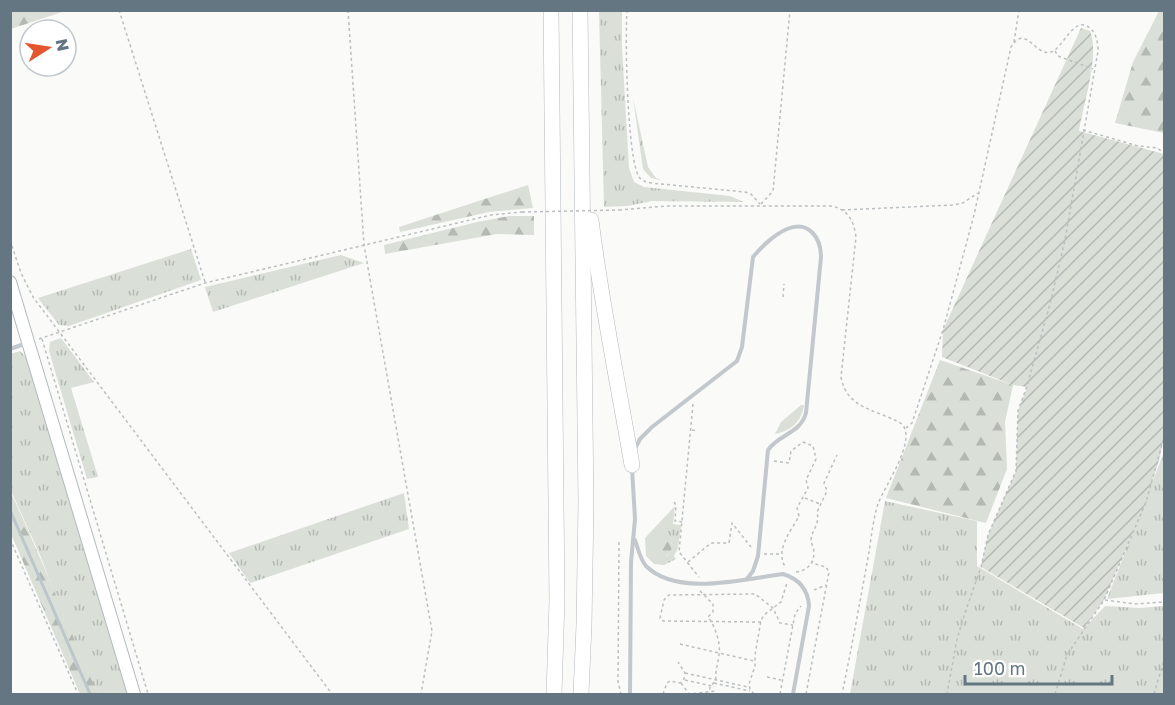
<svg xmlns="http://www.w3.org/2000/svg" width="1175" height="705" font-family="'Golos Text',sans-serif">
<style>
.grass{fill:url(#grass-tufts);fill-rule:evenodd}
.forest{fill:url(#forest-firs)}
.garden{fill:url(#garden-furrows)}
.lines{fill:none;stroke-linecap:round;stroke-linejoin:round}
.stream{stroke:#bbc7cb;stroke-width:3}
.secondary-casing{stroke:#b3babf;stroke-width:14}
.highway-casing{stroke:#b4b9bd;stroke-width:16}
.path{stroke:#bbbfc2;stroke-width:1.5;stroke-dasharray:3 3;stroke-linecap:butt}
.lane{stroke:#c3c8cc;stroke-width:4}
.secondary{stroke:#fff;stroke-width:12}
.highway{stroke:#fff;stroke-width:15}
.path-bridge{stroke:#bbbfc2;stroke-width:1.5;stroke-dasharray:3 3;stroke-linecap:butt}
</style>
<defs>
<pattern id="grass-tufts" width="24" height="20" patternUnits="userSpaceOnUse" patternTransform="scale(1.5)"><rect width="24" height="20" fill="#dadfd7"/><path d="M3 7l-1-3M5 7V3M7 7l1-3M15 17l-1-3M17 17v-4M19 17l1-3" fill="none" stroke="#b4b9b4"/></pattern>
<pattern id="forest-firs" width="22" height="20" patternUnits="userSpaceOnUse" patternTransform="scale(1.5)"><rect width="22" height="20" fill="#dadfd7"/><path d="M5 1l3.5 6h-7zM16 11l3.5 6h-7z" fill="#b4b9b4"/></pattern>
<pattern id="garden-furrows" width="10" height="10" patternUnits="userSpaceOnUse" patternTransform="scale(1.5)"><rect width="10" height="10" fill="#dadfd7"/><path d="M-1 1l2-2M0 10L10 0M9 11l2-2" fill="none" stroke="#b4b9b4"/></pattern>
</defs>
<rect width="100%" height="100%" fill="#fafaf8"/>
<!-- grass -->
<g class="grass">
<polygon points="599,11 622,11 622,47 629,168 634,182 644,187 730,196 744,202 652,201 627,206 604,207"/>
<polygon points="633,98 648,167 656,178 663,181 651,178 643,169"/>
<polygon points="191,249 201,280 69,326 59,325 38,298"/>
<polygon points="341,255 364,263 213,312 205,287"/>
<polygon points="61,338 94,382 71,388 98,477 87,479 49,351 50,342"/>
<polygon points="20,351 28,359 129,694 98,694 72,638 40,555 11,491 10,354"/>
<path d="M801 405H804C802 421 791 431 775 434L781 422Z"/>
<polygon points="1164,452 1164,593 1107,599"/>
<polygon points="404,493 409,529 250,583 229,553"/>
<polygon points="885,501 977,521 977,566 1083,629 1105,606 1139,608 1164,606 1164,694 850,694"/>
<path d="M675 506 673 524 681 525 678 548 674 556 676 559 664 565 654 564 646 556 645 538ZM657 536H664L672 543 671 551 667 556H656L651 551V544Z"/>
</g>
<!-- forest -->
<g class="forest">
<polygon points="11,10 65,10 65,11 11,29"/>
<polygon points="1159,11 1164,11 1164,133 1115,123 1133,62"/>
<polygon points="528,185 533,208 489,212 400,232 399,227"/>
<polygon points="509,216 534,216 534,235 497,234 385,254 384,245 477,222"/>
<polygon points="940,360 1013,385 1005,422 1007,469 986,523 886,498"/>
<path d="M10 491C42 558 68 627 98 694H80L11 534Z"/>
<circle cx="661" cy="546" r="11"/>
</g>
<!-- garden -->
<path class="garden" d="M1081 28 1090 31C1100 55 1083 105 1079 131L1164 154V436L1160 457 1146 502 1104 600 1084 628 981 567 988 535 1016 471 1018 411 1027 387 1013 385 942 357 943 330Z"/>
<g class="lines">
<!-- stream -->
<polyline class="stream" points="10,510 90,694"/>
<!-- secondary casing -->
<g class="secondary-casing">
<polyline id="secondary" points="10,282 134,694"/>
</g>
<!-- highway casing -->
<g class="highway-casing">
<g id="highway">
<polyline points="551,10 557,600 554,694"/>
<polyline points="580,10 586,503 584,625 581,694"/>
<path d="M591 220C601 302 618 383 632 465"/>
</g>
</g>
<!-- path -->
<g class="path">
<polyline points="119,10 205,282"/>
<polyline points="348,10 364,245 432,631 421,694"/>
<path d="M627 10C625 38 627 157 639 177 642 181 646 182 651 183L745 192 751 194 760 204"/>
<polyline points="1014,42 1019,10"/>
<polyline points="1055,51 1058,56 1093,69"/>
<polyline points="1083,130 1138,146 1157,148 1164,153"/>
<polyline points="761,204 773,191 790,10"/>
<path d="M619 210 667 206H831C848 209 854 221 856 237L841 377C847 410 877 409 902 424 917 441 885 485 878 504 872 522 871 544 867 563 859 607 851 651 842 694"/>
<polyline points="842,210 953,205 963,203 978,193"/>
<polyline points="10,240 21,273 33,297 332,694"/>
<polyline points="783,297 784,284"/>
<polyline points="39,339 205,283 491,215 522,212"/>
<polyline points="42,339 148,694"/>
<polyline points="693,404 679,552 699,577"/>
<path d="M906 428 912 423 943 330 974 215 1011 47C1026 23 1035 57 1051 52 1064 48 1074 13 1091 29 1097 35 1098 44 1098 51L1065 240 1050 304 1027 386 1018 411 1016 471 988 535 981 567 964 616 957 639 947 694"/>
<polyline points="692,430 697,431"/>
<path d="M774 461 789 463 791 451 803 442 813 446 816 459 806 480 808 488 797 508 799 516C791 531 774 551 786 568"/>
<polyline points="805,498 820,504"/>
<polyline points="674,502 676,505 675,521 682,522"/>
<polyline points="10,539 78,694"/>
<polyline points="619,542 618,682 621,694"/>
<polyline points="764,554 781,554"/>
<polyline points="688,562 711,543 729,543 732,523 751,547"/>
<path d="M796 572C806 571 814 564 814 553 814 548 811 544 811 539 813 528 820 524 817 512L827 491 824 483 837 455"/>
<polyline points="814,590 826,585"/>
<path d="M700 591 713 604V612L708 617C715 626 721 643 719 655 718 664 715 671 716 680L710 687 709 694"/>
<polyline points="1105,600 1135,604 1164,602"/>
<polyline points="761,622 663,621 660,618 664,600 669,595 755,594 773,608 780,623 793,625"/>
<polyline points="680,644 754,661"/>
<polyline points="685,673 748,687"/>
<polyline points="767,677 781,680"/>
<polyline points="685,680 712,686"/>
<polyline points="681,683 689,694 716,691"/>
<polyline points="714,683 750,691"/>
<polyline points="663,694 667,683 670,681 680,683 684,679 685,673 678,662"/>
<polyline points="754,694 750,689 749,684 755,666 755,655 761,620 764,615 781,602 787,583"/>
<polyline points="780,694 795,614 801,606"/>
<polyline points="806,694 829,572 826,567 812,563"/>
<polyline points="1055,694 1067,655 1104,600 1146,502 1164,437"/>
<polyline points="1154,694 1164,660"/>
</g>
<!-- lane -->
<g class="lane">
<polyline points="10,349 27,343"/>
<path d="M635 449 640 439 652 427 737 361 742 347 753 257C761 247 775 234 787 229 809 220 821 238 821 257L806 413C800 434 779 434 768 450L758 556 753 571 747 579"/>
<path d="M635 540C638 548 640 559 646 566 677 597 744 579 783 574 799 579 808 589 809 606L793 694"/>
<polyline points="630,694 631,562 635,519 632,468"/>
</g>
<!-- secondary -->
<use href="#secondary" class="secondary"/>
<!-- highway -->
<use href="#highway" class="highway"/>
<!-- path-bridge -->
<polyline class="path-bridge" points="522,212 619,210"/>
</g>
<!-- border -->
<rect width="1175" height="705" fill="none" stroke="#657683" stroke-width="24"/>
<!-- north arrow -->
<g transform="translate(48 48) rotate(78)"><circle r="28" fill="#ffffff" stroke="#c1c8cd" stroke-width="1.5"/>
<path d="M0-4.5L10 22L0 15L-10 22Z" fill="#e4572e"/>
<text y="-9" font-size="16" font-weight="bold" text-anchor="middle" fill="#657683">N</text>
</g>
<!-- scale -->
<path d="M965 675v9h147v-9" fill="none" stroke="#657683" stroke-width="3"/>
<text x="974" y="675" font-size="18" fill="#657683" stroke="#ffffff" stroke-width="4.5" paint-order="stroke">100 m</text>
</svg>
